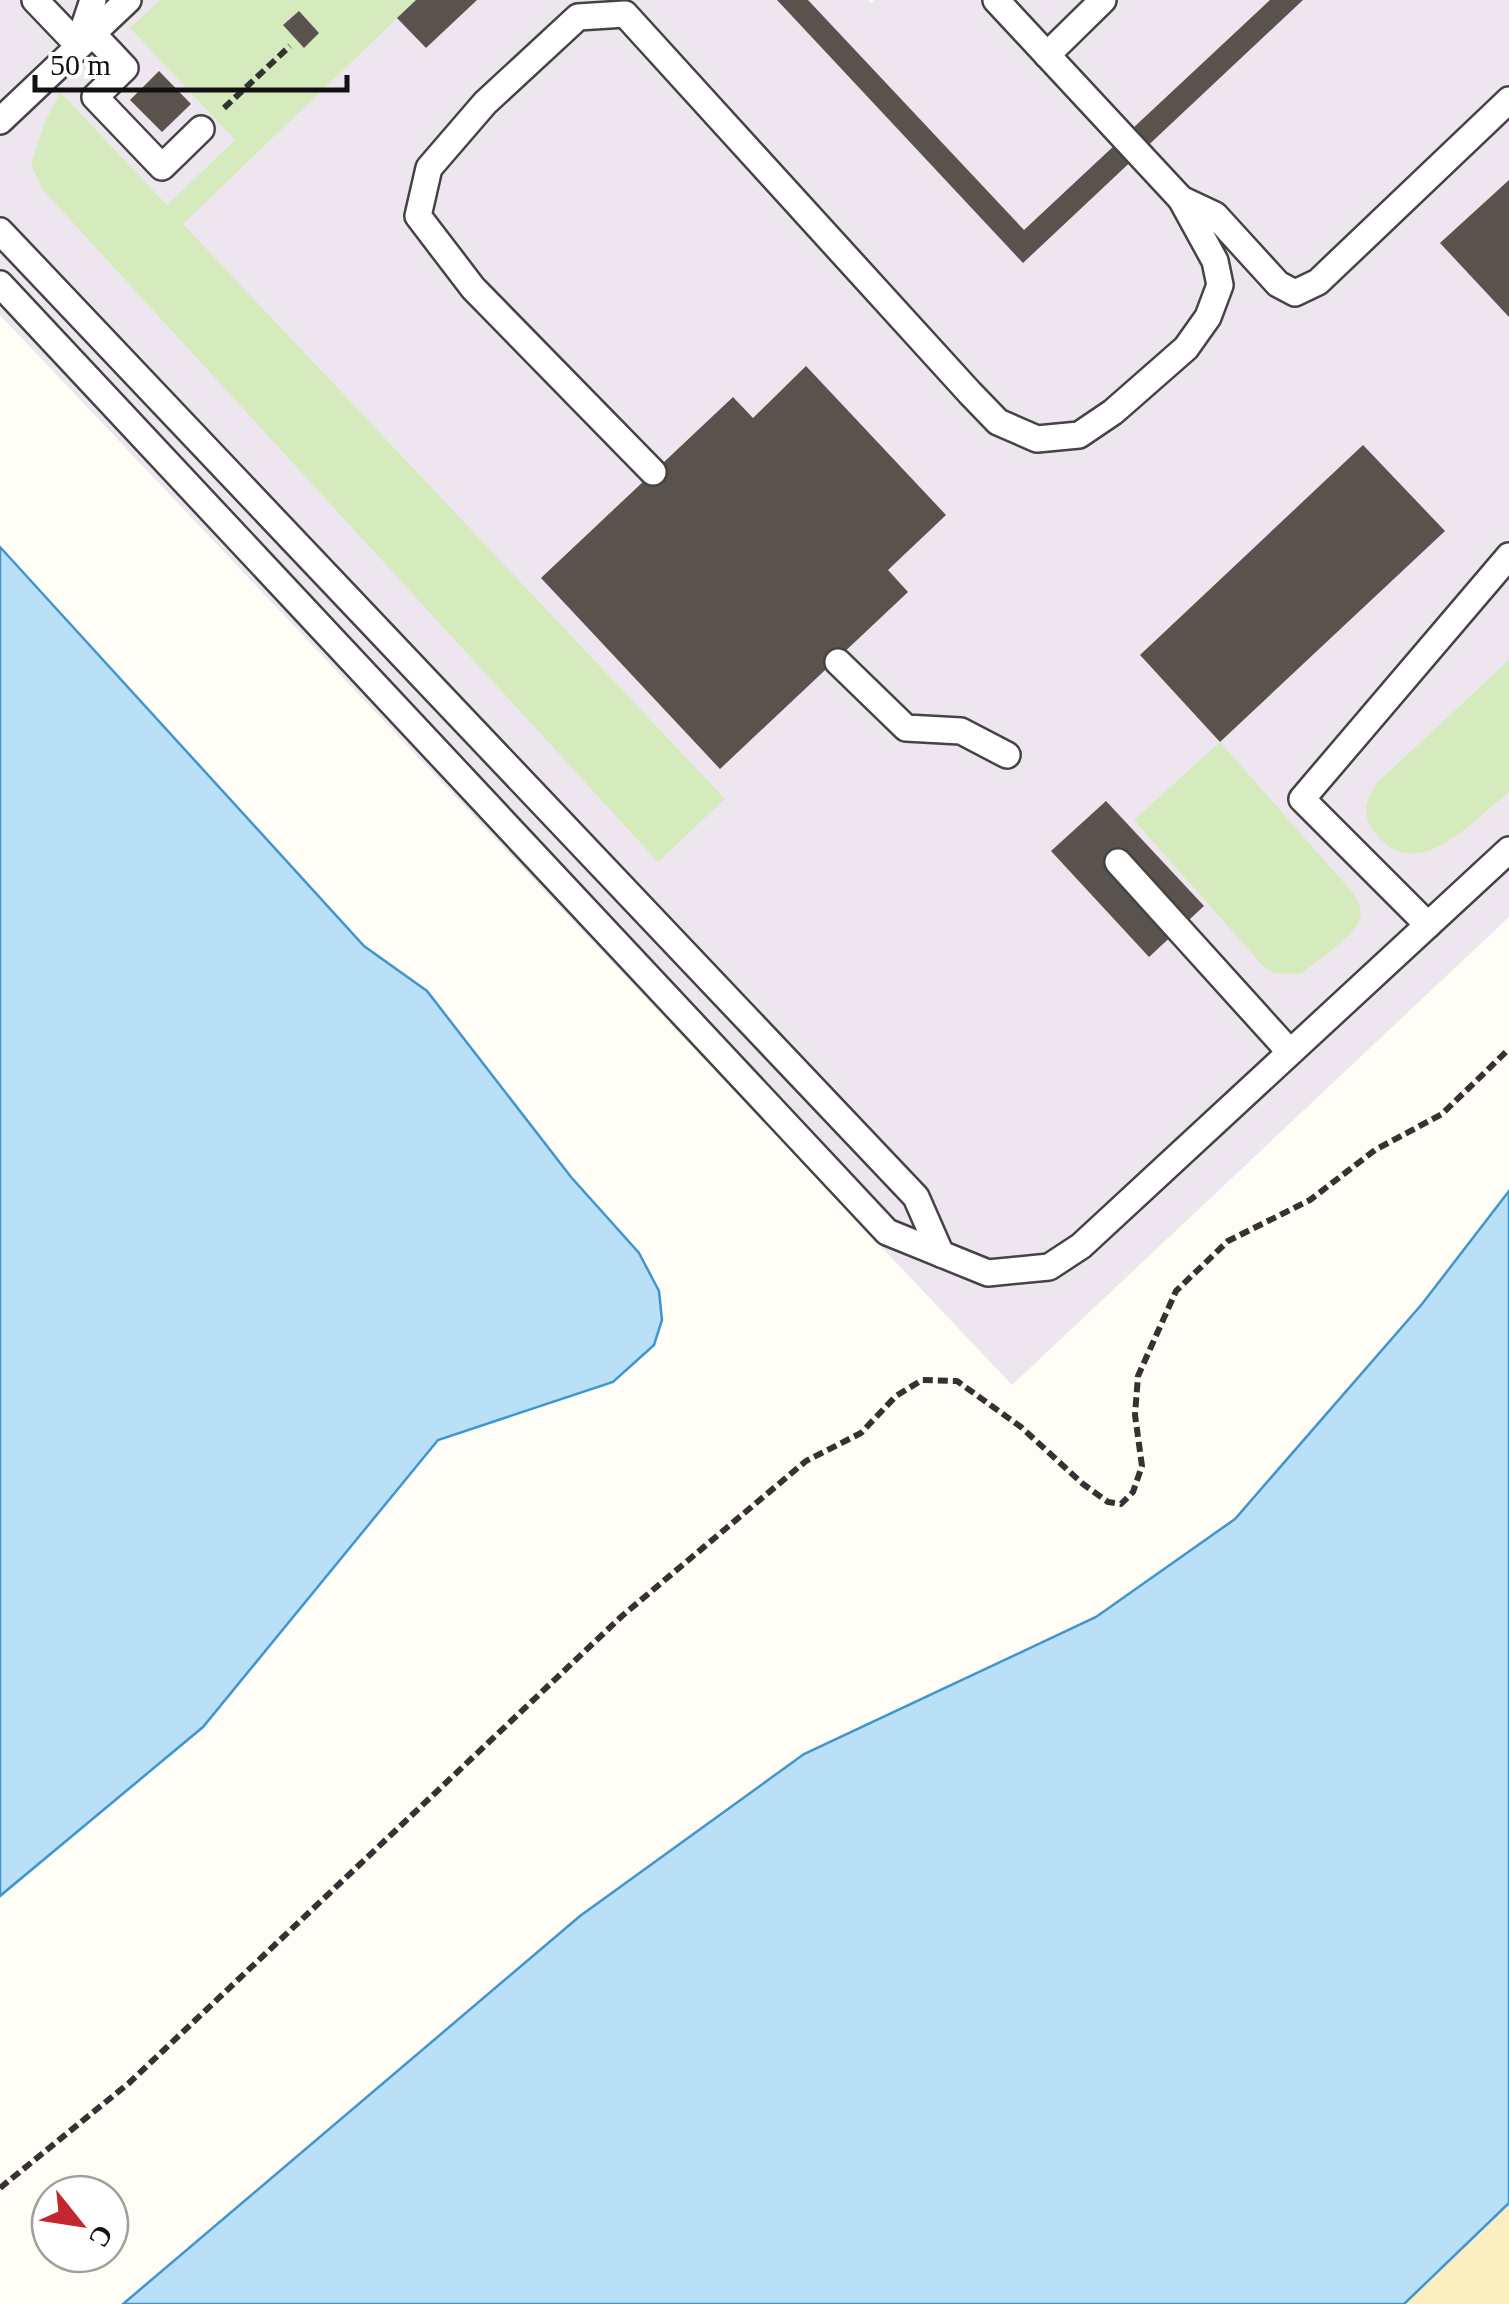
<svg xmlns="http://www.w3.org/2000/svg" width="1509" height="2304" font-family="'Times New Roman',serif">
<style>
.industrial{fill:#eee6ef}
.green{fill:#d5ebbd}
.sand{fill:#fbeec1}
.water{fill:#b9e0f7;stroke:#3f96cf;stroke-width:2.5}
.building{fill:#5a524d}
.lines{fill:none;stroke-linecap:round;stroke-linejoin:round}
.service-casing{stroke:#444;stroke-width:30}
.path{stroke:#333;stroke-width:6;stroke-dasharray:10 5;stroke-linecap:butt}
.service{stroke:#fff;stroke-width:25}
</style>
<rect width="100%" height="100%" fill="#fffdf5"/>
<!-- industrial -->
<polygon class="industrial" points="0,0 868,0 871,3 874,0 1509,0 1509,917 1012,1385 0,315"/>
<!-- green -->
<g class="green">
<polygon points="160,0 416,0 183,224 725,799 658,862 43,190 31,164 45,122 60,92 167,205 235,140 130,28"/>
<path d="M1509 660V792C1472 821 1417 887 1375 833 1361 815 1365 802 1376 784Z"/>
<path d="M1220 742 1354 894C1358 902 1363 909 1360 918 1356 936 1316 961 1301 974L1274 973 1263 966 1134 820Z"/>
</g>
<!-- sand -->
<polygon class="sand" points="1509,2203 1509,2304 1404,2304"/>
<!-- water -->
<g class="water">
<polygon points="0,547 364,946 427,991 571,1177 639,1253 659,1291 662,1320 654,1345 613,1382 438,1440 203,1727 0,1896"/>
<polygon points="1509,1191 1509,2203 1404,2304 123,2304 580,1916 804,1754 1096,1617 1235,1519 1422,1304"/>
</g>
<!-- building -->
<g class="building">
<polygon points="416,0 477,0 426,48 397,18"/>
<polygon points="777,0 808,0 1024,230 1270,0 1303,0 1023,263"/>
<polygon points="299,11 319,33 304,48 283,25"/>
<polygon points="159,71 191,104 162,132 130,100"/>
<polygon points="1509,180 1509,317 1440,243"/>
<polygon points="806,366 946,515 888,570 908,592 720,769 541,578 733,397 753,418"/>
<polygon points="1363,445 1445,531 1220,742 1140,655"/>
<polygon points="1106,801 1204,906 1149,957 1051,851"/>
</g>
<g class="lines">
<!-- service casing -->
<g class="service-casing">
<g id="service">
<polyline points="35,0 78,45 93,0"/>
<polyline points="996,0 1181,199"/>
<polyline points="92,33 125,68 95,97 162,167 201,129"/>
<polyline points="1047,55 1103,0"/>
<polyline points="0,121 128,0"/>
<polyline points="0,231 916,1197 941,1254"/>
<polyline points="0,284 887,1232 988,1273 1049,1267 1081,1246 1509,850"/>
<polyline points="653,472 473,288 418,216 429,168 485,103 578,17 625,14 970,393 998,422 1037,439 1079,435 1113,412 1186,348 1208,317 1220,285 1215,261 1181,199 1215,215 1278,284 1295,293 1318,282 1509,100"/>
<polyline points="838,662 906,728 961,731 1007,755"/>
<polyline points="1118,862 1289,1051"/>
<polyline points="1428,925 1302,799 1509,556"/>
</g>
</g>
<!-- path -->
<g class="path">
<polyline points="224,108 290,46"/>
<polyline points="0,2188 129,2083 622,1616 806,1461 861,1433 896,1396 922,1380 957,1381 1021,1427 1083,1484 1108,1502 1121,1504 1133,1492 1142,1466 1135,1415 1138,1376 1176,1291 1228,1241 1310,1200 1375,1150 1442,1114 1509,1049"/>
</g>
<!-- service -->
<use href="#service" class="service"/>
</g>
<!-- north arrow -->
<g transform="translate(80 2224) rotate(120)"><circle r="48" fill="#ffffff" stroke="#a0a0a0" stroke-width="2.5"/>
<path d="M0-8L18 38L0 25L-18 38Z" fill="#c4262e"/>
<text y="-15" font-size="28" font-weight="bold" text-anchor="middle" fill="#111111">С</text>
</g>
<!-- scale -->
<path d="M35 75v15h312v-15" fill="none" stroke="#111111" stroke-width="5"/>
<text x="50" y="75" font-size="30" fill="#111111" stroke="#ffffff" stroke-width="8" paint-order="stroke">50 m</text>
</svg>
